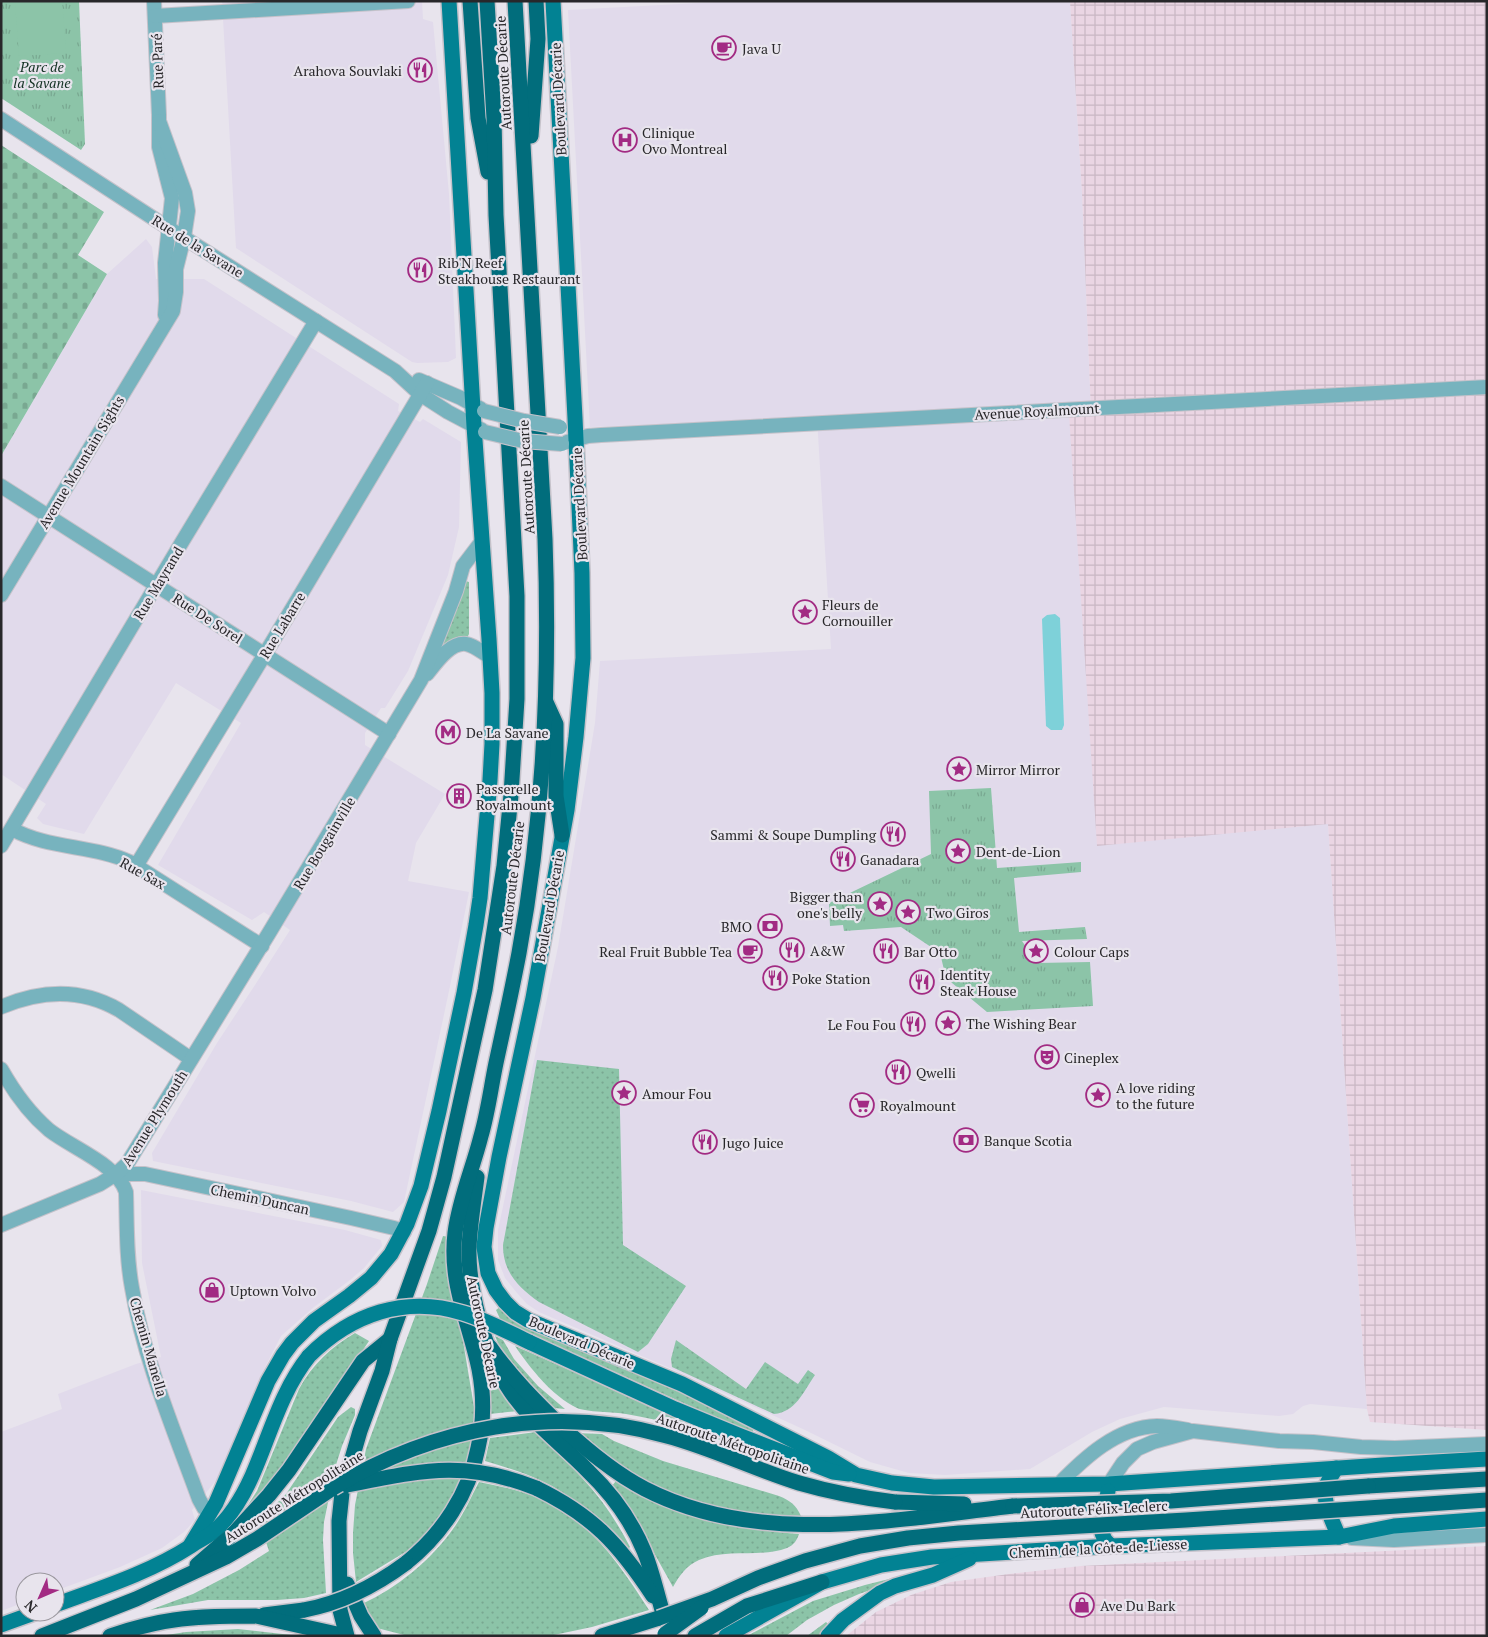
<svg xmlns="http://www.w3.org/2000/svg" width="1488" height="1637" font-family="'PT Serif',serif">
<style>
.built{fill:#e1daeb}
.industrial{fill:url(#industrial-grid)}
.grass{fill:url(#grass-dots)}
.cemetery{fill:url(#cemetery-stones)}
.park{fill:url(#park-tufts)}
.pitch{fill:#8cc4a8}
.water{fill:#7ed1d9}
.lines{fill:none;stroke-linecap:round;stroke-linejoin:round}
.minor-casing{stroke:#c5c2ca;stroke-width:16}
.major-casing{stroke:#c5c2ca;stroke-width:18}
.highway-casing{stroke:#c5c2ca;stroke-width:18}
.minor{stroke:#77b3be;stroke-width:14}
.major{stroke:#028293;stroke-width:15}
.highway{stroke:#016d7c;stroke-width:15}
.minor-bridge-casing{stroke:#c5c2ca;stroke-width:16;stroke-linecap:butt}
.major-bridge-casing{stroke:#c5c2ca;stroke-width:18;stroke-linecap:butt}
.highway-bridge-casing{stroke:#c5c2ca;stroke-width:18;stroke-linecap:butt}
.minor-bridge{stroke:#77b3be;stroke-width:14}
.major-bridge{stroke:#028293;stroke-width:15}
.highway-bridge{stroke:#016d7c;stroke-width:15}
.labels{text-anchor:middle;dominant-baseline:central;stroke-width:4.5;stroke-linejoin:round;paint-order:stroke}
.poi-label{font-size:14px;fill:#28272a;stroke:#e8e4ed;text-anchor:start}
.street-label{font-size:14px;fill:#28272a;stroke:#e8e4ed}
.park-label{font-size:14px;font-style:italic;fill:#133123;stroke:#e8e4ed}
</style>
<defs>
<pattern id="industrial-grid" width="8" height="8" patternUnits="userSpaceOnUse" patternTransform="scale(1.25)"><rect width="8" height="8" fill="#ead5e3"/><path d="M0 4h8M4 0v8" fill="none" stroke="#c9b7c3"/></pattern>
<pattern id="grass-dots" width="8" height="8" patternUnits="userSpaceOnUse" patternTransform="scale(1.25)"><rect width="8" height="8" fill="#8cc4a8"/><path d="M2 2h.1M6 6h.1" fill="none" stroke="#79a891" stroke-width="1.8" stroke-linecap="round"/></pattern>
<pattern id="cemetery-stones" width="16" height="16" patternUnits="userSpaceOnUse" patternTransform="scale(1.25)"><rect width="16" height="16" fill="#8cc4a8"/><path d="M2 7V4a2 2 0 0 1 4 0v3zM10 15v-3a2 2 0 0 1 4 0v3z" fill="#79a891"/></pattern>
<pattern id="park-tufts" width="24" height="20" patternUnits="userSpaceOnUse" patternTransform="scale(1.25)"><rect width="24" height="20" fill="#8cc4a8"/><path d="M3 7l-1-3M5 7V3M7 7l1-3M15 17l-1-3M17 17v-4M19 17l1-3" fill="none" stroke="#79a891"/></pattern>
</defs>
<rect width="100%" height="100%" fill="#e8e4ed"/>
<!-- built -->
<g class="built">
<polygon points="222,1 422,1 423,19 433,22 449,194 456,358 448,362 417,363 412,362 236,248"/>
<polygon points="735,1 1070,1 1082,193 1091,413 1097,845 1328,823 1367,1409 1310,1404 1303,1406 1293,1414 1279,1416 1164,1407 1120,1419 1092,1432 1030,1469 945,1475 909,1473 870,1462 805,1430 672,1369 539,1312 527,1304 517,1293 505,1278 498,1260 498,1230 558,947 595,723 600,661 831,649 817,418 590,427 568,10"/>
<polygon points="146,239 152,247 156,279 204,279 399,404 398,411 420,422 423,419 461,442 459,527 448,575 408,671 385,708 381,708 365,733 365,745 445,794 416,843 408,881 469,892 449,991 404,1202 393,1212 351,1201 153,1161 152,1153 217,1043 255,985 290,930 264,912 252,920 158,865 241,723 176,683 84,834 43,824 37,818 46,804 1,774 1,456 107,274"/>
<polygon points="141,1190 345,1230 381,1240 382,1246 364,1268 350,1280 314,1307 281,1336 261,1375 218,1478 192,1510 195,1520 184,1532 162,1548 120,1567 55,1591 55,1582 25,1582 25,1602 1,1611 1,1432 62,1409 58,1394 136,1364 161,1357 142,1263"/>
</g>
<!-- industrial -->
<g class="industrial">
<polygon points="1070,1 1487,1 1487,1430 1370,1422 1367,1409 1328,824 1097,846 1069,414 1091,412 1082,193"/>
<polygon points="1487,1546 1487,1636 846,1636 876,1612 911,1595 951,1582 1009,1574 1081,1566"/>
</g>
<!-- grass -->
<g class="grass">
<polygon points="466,581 469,582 469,634 467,638 444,646 442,643"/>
<path d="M537 1060 619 1069 623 1245 686 1286 648 1344 638 1352 539 1302C518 1287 503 1272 503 1245Z"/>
<polygon points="443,1236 449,1237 447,1249 450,1288 462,1335 476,1419 470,1455 459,1486 447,1509 423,1537 407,1551 356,1582 353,1553 353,1533 355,1505 366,1449 427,1284"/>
<polygon points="500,1307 527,1328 672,1387 754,1428 752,1433 719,1419 501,1321 496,1310"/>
<path d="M355 1333 369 1341C330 1399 292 1460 244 1511L257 1491 299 1389C312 1365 331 1347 355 1333Z"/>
<path d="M495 1336 503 1340 514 1359 538 1386 565 1409 554 1408C530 1387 507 1367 495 1336Z"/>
<path d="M676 1340 746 1389 765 1362 798 1384 808 1370 815 1375C803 1392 796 1412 774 1414L672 1367 671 1359Z"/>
<path d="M515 1346 686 1421 730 1444C696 1430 662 1420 626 1414 615 1412 585 1412 577 1408 552 1396 530 1368 515 1346Z"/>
<polygon points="492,1369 518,1411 490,1414 489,1387 487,1371"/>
<polygon points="351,1407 355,1409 355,1415 342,1446 335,1468 324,1522 323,1540 326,1593 304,1598 277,1600 208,1600 150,1610 193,1594 239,1570 269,1551 259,1521 286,1494 338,1417"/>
<path d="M536 1432C551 1448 568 1462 583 1479 602 1499 617 1522 630 1547L627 1550C601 1526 576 1497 544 1482 525 1473 505 1467 485 1461L490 1438Z"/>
<path d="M575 1433 602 1434 614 1441 663 1461 779 1496C791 1501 796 1505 801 1516L752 1515 691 1501 672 1494 631 1474Z"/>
<path d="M616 1481C678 1519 728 1528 799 1534 797 1540 794 1545 787 1548 760 1558 727 1548 699 1560 687 1565 679 1576 673 1587L644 1535 611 1487Z"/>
<path d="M479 1482C499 1486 519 1490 538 1498 589 1518 620 1565 649 1610L592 1627 549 1636H408L377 1628 362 1604C397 1588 431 1560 453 1529 464 1514 471 1497 479 1482Z"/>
<polygon points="901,1576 902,1579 859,1594 834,1605 807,1620 786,1636 747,1636 813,1601 865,1585"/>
<polygon points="826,1622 829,1625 820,1636 807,1636"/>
<polygon points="238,1629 300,1636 160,1636 186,1632"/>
</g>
<!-- cemetery -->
<polygon class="cemetery" points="1,145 104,212 78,255 107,274 1,456"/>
<!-- park -->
<g class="park">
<polygon points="1,1 79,1 85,144 81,150 1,98"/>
<polygon points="991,788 997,868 1081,862 1081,872 1014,878 1019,932 1085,927 1087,939 1022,941 1037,963 1090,962 1093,1006 987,1012 946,978 940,953 901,927 844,931 843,925 830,926 829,903 931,854 929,791"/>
</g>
<!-- pitch -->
<polygon class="pitch" points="15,1 62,1 66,53 19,56"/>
<!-- water -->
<polygon class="water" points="1055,614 1060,618 1064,725 1062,730 1051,730 1046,726 1042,619 1047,615"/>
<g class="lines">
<!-- minor casing -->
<g class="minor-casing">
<g id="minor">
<polyline points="154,1 159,115 159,147 172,198 165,263 166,301 165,315"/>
<polyline points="155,16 408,1"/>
<polyline points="1,119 156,220 395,371 420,394 448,412 482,430"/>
<polyline points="419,380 461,398 481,409"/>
<polyline points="567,442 588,436 601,435 1487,387"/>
<polyline points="1,486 389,734"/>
<polyline points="1,595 173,311 176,292 176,269 184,237 188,211 185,193 159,121"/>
<path d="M427 674C436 663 450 642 466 644 474 645 483 653 490 657"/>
<path d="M12 829C48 849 93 845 130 862L262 946"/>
<polyline points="1,846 182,542 316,321"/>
<polyline points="136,866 271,644 427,383"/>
<path d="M1 1007C41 990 81 988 119 1010L191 1059"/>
<path d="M1 1069C14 1092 29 1113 49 1130 72 1148 118 1165 126 1192 127 1224 126 1256 132 1288 144 1360 174 1430 199 1499L204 1508 210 1514"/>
<polyline points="116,1174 145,1174 351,1218 394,1228 404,1232"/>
<polyline points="1,1225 100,1184 116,1174 127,1164 269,933 421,680 456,591 463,566 482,541"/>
<polyline points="1109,1484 1123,1463 1137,1449 1153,1442 1193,1431 1279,1441 1313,1442 1361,1447 1395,1448 1487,1444"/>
<path d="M1058 1485C1084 1458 1117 1427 1157 1426 1167 1426 1177 1428 1188 1430"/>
<polyline points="1352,1538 1394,1540 1487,1535"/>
</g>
</g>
<!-- major casing -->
<g class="major-casing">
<g id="major">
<polyline points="553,1 575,418 582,573 583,658 576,737 567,810 533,998 499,1157 486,1228 484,1247 488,1273 496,1290 505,1302 515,1312 528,1320 682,1384 828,1458 856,1475 892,1483 934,1487 1109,1484 1383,1465 1487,1459"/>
<polyline points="529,1342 675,1409 738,1435 833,1472 849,1474"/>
<path d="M1336 1468C1333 1474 1328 1480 1326 1486 1322 1503 1333 1522 1339 1537"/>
<polyline points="1108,1491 1102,1533 1105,1540 1111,1546"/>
<polyline points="190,1546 216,1503 268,1381 283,1355 292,1343 314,1321 349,1296 371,1278 391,1254 407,1224 421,1186 439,1111 464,993 476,925 480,898 490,780 492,744 492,693 489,639 474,426 449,1"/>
<path d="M55 1605C101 1588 149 1573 191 1546 198 1541 207 1537 213 1532 231 1517 243 1496 252 1476 270 1435 281 1391 309 1356"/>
<polyline points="1,1625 37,1612"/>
<polyline points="726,1636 822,1582 881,1565 932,1557 1111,1546 1339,1537 1394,1526 1487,1519"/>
<polyline points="828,1636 843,1620 880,1593 895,1586 933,1575 969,1559"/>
</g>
</g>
<!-- highway casing -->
<g class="highway-casing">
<g id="highway">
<polyline points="470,1 478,118 488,172"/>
<polyline points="531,136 538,39 536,1"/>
<polyline points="546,702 556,724 556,796 562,835"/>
<path d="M477 1177C474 1200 470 1225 469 1248 468 1289 485 1352 507 1386 528 1420 561 1443 588 1471 611 1493 632 1522 644 1551 652 1570 656 1590 662 1610"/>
<path d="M490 1347C511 1377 537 1403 563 1428 588 1451 614 1473 645 1489 758 1547 892 1520 1013 1506"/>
<polyline points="1368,1486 1487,1479"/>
<path d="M536 1488C592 1515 619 1544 653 1596"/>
<polyline points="895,1502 964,1504"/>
<path d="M406 1563C442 1534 469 1494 478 1448 484 1422 484 1395 479 1369 469 1322 449 1283 455 1233 459 1200 473 1168 481 1136 488 1112 491 1087 496 1063 504 1026 512 990 519 953 544 818 550 677 545 539L515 1"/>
<polyline points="197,1565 234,1533 269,1495 289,1470 363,1361 390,1339"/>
<polyline points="347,1584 361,1616 374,1636"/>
<polyline points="264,1615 304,1610"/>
<polyline points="42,1636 136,1599 226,1557 257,1539 333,1488"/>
<path d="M110 1636C131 1629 152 1623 174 1620 201 1616 228 1616 256 1616L346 1636"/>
<polyline points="347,1636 340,1610 339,1521 342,1493 360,1431 382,1371 390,1339 429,1231 444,1177 485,990 504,866 511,795 517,699 517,596 496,215 494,118 487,1"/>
<polyline points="602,1636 659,1618"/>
<polyline points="695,1636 747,1606 822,1582"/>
</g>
</g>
<!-- minor -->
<use href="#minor" class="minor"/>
<!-- major -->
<use href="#major" class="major"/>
<!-- highway -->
<use href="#highway" class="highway"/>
<!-- minor-bridge casing -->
<g class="minor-bridge-casing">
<g id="minor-bridge">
<polyline points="484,411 524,421 560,427"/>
<polyline points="485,432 523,441 562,444"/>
</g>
</g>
<!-- major-bridge casing -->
<g class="major-bridge-casing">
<path id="major-bridge" d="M309 1356C351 1314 405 1295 463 1313 486 1320 508 1332 529 1342"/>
</g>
<!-- highway-bridge casing -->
<g class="highway-bridge-casing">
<g id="highway-bridge">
<path d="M347 1485C420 1471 463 1459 536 1488"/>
<path d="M333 1488C433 1427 553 1404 667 1436 712 1448 754 1469 799 1483 830 1492 862 1498 895 1502"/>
<polyline points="1013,1506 1171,1501 1368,1486"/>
<path d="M304 1610C342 1603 375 1586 406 1563"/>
<polyline points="659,1618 712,1599 758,1578 805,1561 860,1546 908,1538 959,1533 1186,1520 1487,1500"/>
<polyline points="665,1634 701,1608"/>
</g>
</g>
<!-- minor-bridge -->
<use href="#minor-bridge" class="minor-bridge"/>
<!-- major-bridge -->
<use href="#major-bridge" class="major-bridge"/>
<!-- highway-bridge -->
<use href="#highway-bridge" class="highway-bridge"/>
</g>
<!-- icons -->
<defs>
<g id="cafe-ring" transform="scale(1.25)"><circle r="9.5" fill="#e8e4ed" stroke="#a22b83" stroke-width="1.5"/><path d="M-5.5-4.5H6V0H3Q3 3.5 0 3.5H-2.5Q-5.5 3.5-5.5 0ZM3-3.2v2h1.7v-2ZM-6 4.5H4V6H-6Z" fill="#a22b83"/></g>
<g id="restaurant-ring" transform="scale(1.25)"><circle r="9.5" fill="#e8e4ed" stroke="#a22b83" stroke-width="1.5"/><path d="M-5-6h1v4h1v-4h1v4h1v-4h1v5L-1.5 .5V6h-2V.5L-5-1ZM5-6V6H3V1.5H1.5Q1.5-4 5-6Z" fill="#a22b83"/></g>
<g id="hospital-ring" transform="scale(1.25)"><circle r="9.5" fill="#e8e4ed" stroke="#a22b83" stroke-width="1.5"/><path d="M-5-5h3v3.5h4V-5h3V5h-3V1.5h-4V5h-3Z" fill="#a22b83"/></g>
<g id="sight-ring" transform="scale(1.25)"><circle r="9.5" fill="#e8e4ed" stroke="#a22b83" stroke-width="1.5"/><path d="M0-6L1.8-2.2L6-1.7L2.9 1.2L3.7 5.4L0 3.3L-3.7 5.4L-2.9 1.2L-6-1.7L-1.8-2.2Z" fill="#a22b83"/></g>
<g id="metro-ring" transform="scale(1.25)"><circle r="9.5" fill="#e8e4ed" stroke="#a22b83" stroke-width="1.5"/><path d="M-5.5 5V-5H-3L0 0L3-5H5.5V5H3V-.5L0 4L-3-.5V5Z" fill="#a22b83"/></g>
<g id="building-ring" transform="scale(1.25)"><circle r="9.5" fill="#e8e4ed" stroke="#a22b83" stroke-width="1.5"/><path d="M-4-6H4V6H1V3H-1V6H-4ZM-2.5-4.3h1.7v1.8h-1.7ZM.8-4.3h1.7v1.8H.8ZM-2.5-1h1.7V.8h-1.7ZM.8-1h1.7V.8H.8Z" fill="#a22b83"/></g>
<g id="bank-ring" transform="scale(1.25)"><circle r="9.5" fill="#e8e4ed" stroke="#a22b83" stroke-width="1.5"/><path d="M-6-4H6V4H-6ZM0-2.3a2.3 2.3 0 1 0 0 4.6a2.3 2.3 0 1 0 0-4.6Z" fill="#a22b83"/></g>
<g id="theatre-ring" transform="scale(1.25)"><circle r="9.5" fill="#e8e4ed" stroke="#a22b83" stroke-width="1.5"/><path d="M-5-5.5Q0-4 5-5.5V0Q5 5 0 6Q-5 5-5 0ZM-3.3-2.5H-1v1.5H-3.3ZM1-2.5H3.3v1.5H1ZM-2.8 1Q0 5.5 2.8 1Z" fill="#a22b83"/></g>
<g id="supermarket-ring" transform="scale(1.25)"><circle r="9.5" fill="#e8e4ed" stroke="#a22b83" stroke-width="1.5"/><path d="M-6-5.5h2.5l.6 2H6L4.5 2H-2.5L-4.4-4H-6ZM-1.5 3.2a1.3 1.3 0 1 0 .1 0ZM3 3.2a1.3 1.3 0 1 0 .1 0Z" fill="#a22b83"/></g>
<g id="shop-ring" transform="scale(1.25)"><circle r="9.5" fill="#e8e4ed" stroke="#a22b83" stroke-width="1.5"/><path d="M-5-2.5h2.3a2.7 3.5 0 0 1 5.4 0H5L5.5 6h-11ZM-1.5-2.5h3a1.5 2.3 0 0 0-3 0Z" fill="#a22b83"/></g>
</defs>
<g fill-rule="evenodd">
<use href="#cafe-ring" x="724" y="48"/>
<use href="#restaurant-ring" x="420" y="70"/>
<use href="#hospital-ring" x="625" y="140"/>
<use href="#restaurant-ring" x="420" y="270"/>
<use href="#sight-ring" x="805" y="612"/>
<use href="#metro-ring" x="448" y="732"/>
<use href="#sight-ring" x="959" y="769"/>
<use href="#building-ring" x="459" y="796"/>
<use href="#restaurant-ring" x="893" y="834"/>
<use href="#sight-ring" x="958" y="851"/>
<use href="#restaurant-ring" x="843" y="859"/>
<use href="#sight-ring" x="880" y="904"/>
<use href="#sight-ring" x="908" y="912"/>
<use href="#bank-ring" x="770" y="926"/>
<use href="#restaurant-ring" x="792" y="950"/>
<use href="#cafe-ring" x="750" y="951"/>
<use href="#restaurant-ring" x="886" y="951"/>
<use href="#sight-ring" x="1036" y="951"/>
<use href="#restaurant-ring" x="775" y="978"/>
<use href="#restaurant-ring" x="922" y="982"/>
<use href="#sight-ring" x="948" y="1023"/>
<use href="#restaurant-ring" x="913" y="1024"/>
<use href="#theatre-ring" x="1047" y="1057"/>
<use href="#restaurant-ring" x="898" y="1072"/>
<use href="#sight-ring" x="624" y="1093"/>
<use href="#sight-ring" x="1098" y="1095"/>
<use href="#supermarket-ring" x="862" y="1105"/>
<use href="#bank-ring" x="966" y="1140"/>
<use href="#restaurant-ring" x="705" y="1142"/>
<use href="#shop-ring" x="212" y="1290"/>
<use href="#shop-ring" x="1082" y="1605"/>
</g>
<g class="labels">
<!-- poi labels -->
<g class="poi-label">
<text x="742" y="48">Java U</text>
<text x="402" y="70" text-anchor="end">Arahova Souvlaki</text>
<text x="642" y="132">Clinique<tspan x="642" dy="16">Ovo Montreal</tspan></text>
<text x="438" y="262">Rib'N Reef<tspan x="438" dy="16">Steakhouse Restaurant</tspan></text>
<text x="822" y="604">Fleurs de<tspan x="822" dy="16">Cornouiller</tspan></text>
<text x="466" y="732">De La Savane</text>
<text x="976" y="769">Mirror Mirror</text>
<text x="476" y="788">Passerelle<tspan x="476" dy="16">Royalmount</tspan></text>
<text x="876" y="834" text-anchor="end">Sammi &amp; Soupe Dumpling</text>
<text x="976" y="851">Dent-de-Lion</text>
<text x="860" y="859">Ganadara</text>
<text x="862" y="896" text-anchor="end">Bigger than<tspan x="862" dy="16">one's belly</tspan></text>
<text x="926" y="912">Two Giros</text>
<text x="752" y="926" text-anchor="end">BMO</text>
<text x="810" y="950">A&amp;W</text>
<text x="732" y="951" text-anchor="end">Real Fruit Bubble Tea</text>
<text x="904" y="951">Bar Otto</text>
<text x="1054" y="951">Colour Caps</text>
<text x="940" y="974">Identity<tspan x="940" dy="16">Steak House</tspan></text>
<text x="792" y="978">Poke Station</text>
<text x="966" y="1023">The Wishing Bear</text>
<text x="896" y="1024" text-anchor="end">Le Fou Fou</text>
<text x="1064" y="1057">Cineplex</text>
<text x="916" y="1072">Qwelli</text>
<text x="1116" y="1087">A love riding<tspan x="1116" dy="16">to the future</tspan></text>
<text x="642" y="1093">Amour Fou</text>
<text x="880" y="1105">Royalmount</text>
<text x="984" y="1140">Banque Scotia</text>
<text x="722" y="1142">Jugo Juice</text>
<text x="230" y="1290">Uptown Volvo</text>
<text x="1100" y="1605">Ave Du Bark</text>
</g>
<!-- street labels -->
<g class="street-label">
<text transform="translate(157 61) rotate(-92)">Rue Paré</text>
<text transform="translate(503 73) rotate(-93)">Autoroute Décarie</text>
<text transform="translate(558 99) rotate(-93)">Boulevard Décarie</text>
<text transform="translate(198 246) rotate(32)">Rue de la Savane</text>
<text transform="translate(1037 411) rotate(-3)">Avenue Royalmount</text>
<text transform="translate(81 462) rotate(-59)">Avenue Mountain Sights</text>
<text transform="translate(526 477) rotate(-93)">Autoroute Décarie</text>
<text transform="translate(579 504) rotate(-93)">Boulevard Décarie</text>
<text transform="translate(158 583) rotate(-59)">Rue Mayrand</text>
<text transform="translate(208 618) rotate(33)">Rue De Sorel</text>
<text transform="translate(282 625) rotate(-59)">Rue Labarre</text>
<text transform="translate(324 843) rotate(-59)">Rue Bougainville</text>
<text transform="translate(143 873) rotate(29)">Rue Sax</text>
<text transform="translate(512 878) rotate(-83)">Autoroute Décarie</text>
<text transform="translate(549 906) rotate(-80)">Boulevard Décarie</text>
<text transform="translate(154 1118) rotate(-58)">Avenue Plymouth</text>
<text transform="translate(260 1199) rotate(12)">Chemin Duncan</text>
<text transform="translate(484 1332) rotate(78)">Autoroute Décarie</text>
<text transform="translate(582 1342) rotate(23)">Boulevard Décarie</text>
<text transform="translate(149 1347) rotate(74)">Chemin Manella</text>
<text transform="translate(733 1443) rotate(19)">Autoroute Métropolitaine</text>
<text transform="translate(294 1496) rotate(-32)">Autoroute Métropolitaine</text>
<text transform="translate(1094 1509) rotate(-3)">Autoroute Félix-Leclerc</text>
<text transform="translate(1098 1548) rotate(-3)">Chemin de la Côte-de-Liesse</text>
</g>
<!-- park labels -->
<g class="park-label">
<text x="42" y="66">Parc de<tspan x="42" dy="16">la Savane</tspan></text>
</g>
</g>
<!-- border -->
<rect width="1488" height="1637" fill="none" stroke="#28272a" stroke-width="5"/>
<!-- north arrow -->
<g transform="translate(40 1597) rotate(225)"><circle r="24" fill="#e8e4ed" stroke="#9b989f"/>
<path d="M0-4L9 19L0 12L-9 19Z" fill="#a22b83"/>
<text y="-8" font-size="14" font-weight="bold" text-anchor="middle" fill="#28272a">N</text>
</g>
</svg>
